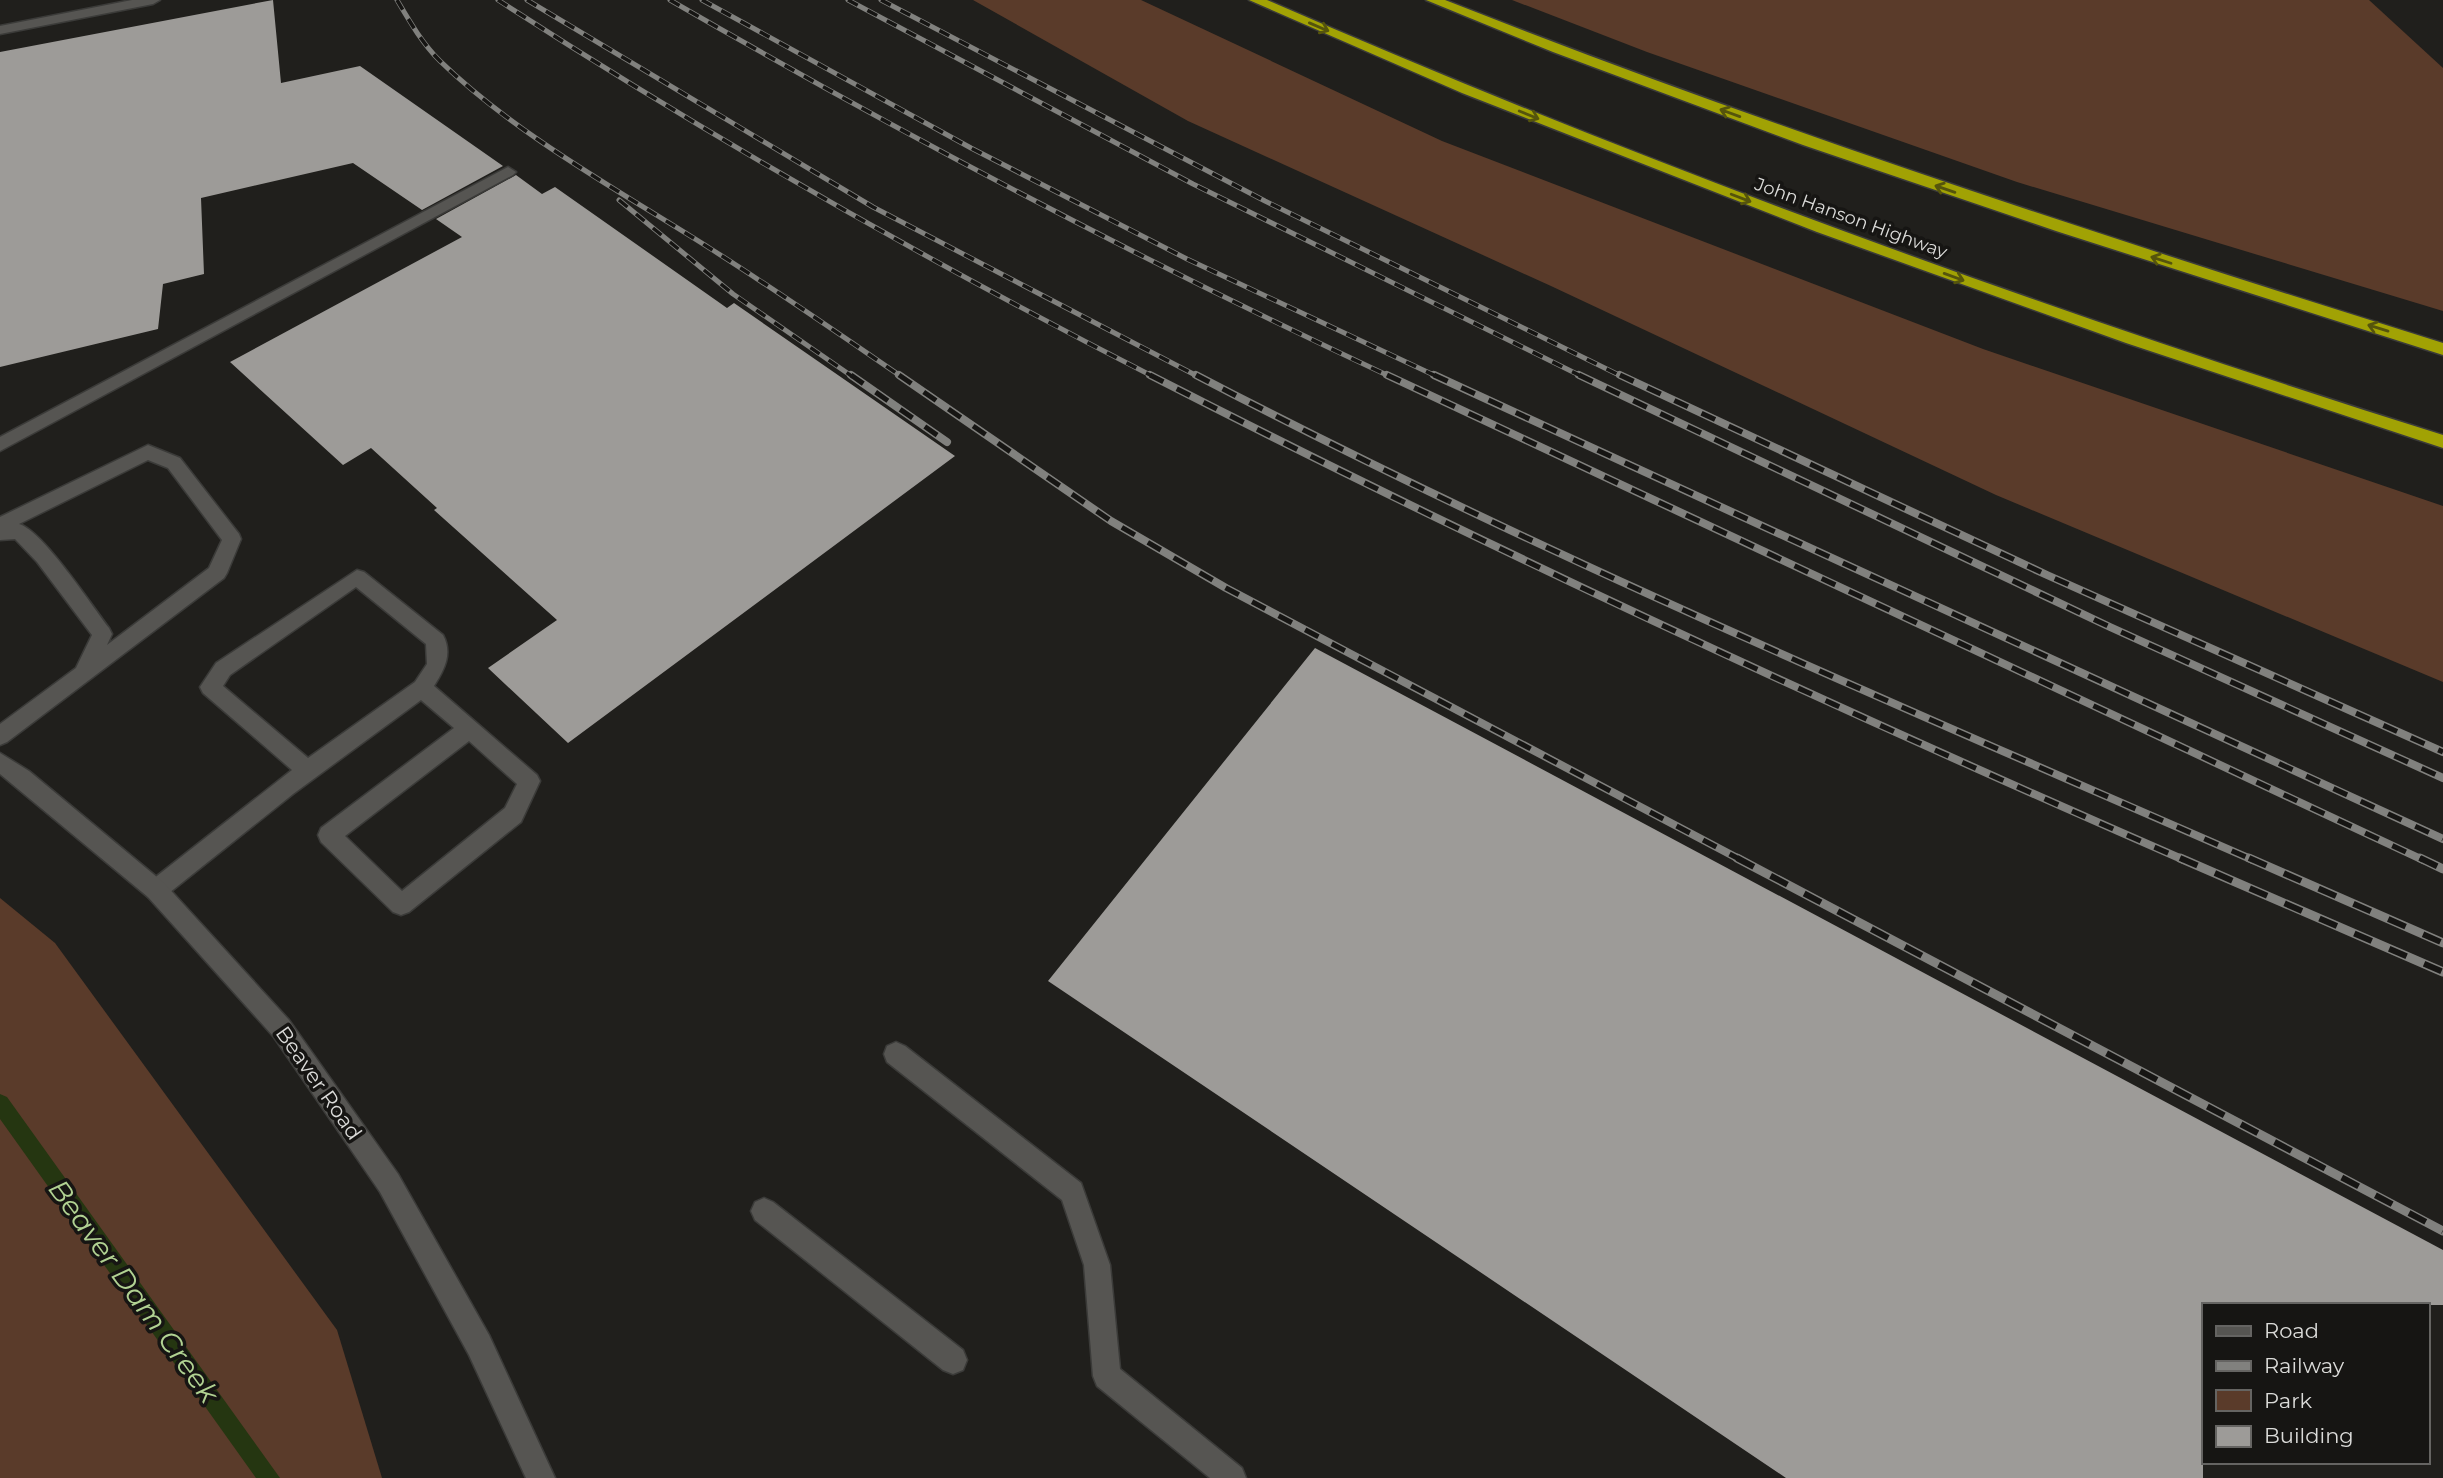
<svg xmlns="http://www.w3.org/2000/svg" width="2443" height="1478" font-family="Montserrat,sans-serif">
<style>
.green{fill:#5a3b2a}
.lines{fill:none;stroke-linecap:round;stroke-linejoin:round}
.stream{fill:#253611;fill-rule:evenodd}
.building{fill:#9d9b98}
.lane-casing{stroke:#3b3b39;stroke-width:3}
.street-casing{stroke:#3b3b39;stroke-width:3}
.highway-casing{stroke:#3b3b39;stroke-width:3}
.lane{fill:#565552;fill-rule:evenodd}
.street{fill:#565552;fill-rule:evenodd}
.highway{fill:#a1a204;fill-rule:evenodd}
.rail-far2-casing{stroke:#81817e;stroke-width:5}
.rail-far1-casing{stroke:#81817e;stroke-width:8}
.rail-casing{stroke:#81817e;stroke-width:9}
.rail-far2{stroke:#161513;stroke-width:3.5;stroke-dasharray:11;stroke-linecap:butt}
.rail-far1{stroke:#161513;stroke-width:5;stroke-dasharray:15;stroke-linecap:butt}
.rail{stroke:#161513;stroke-width:6;stroke-dasharray:19;stroke-linecap:butt}
.oneway{stroke:#55540c}
.labels{text-anchor:middle;dominant-baseline:central;stroke-width:7;stroke-linejoin:round;paint-order:stroke}
.far-street-label{font-size:18px;fill:#dbdbd9;stroke:#161513}
.street-label{font-size:21px;fill:#dbdbd9;stroke:#161513}
.near-water-label{font-size:28px;font-style:italic;fill:#b1d292;stroke:#161513}
</style>
<rect width="100%" height="100%" fill="#201f1c"/>
<!-- green -->
<g class="green">
<polygon points="973,0 1141,0 1442,141 1983,349 2443,506 2443,682 1996,495 1551,286 1188,121"/>
<polygon points="1512,0 2369,0 2443,68 2443,311 2017,182 1647,52"/>
<polygon points="0,898 55,943 337,1330 382,1478 0,1478"/>
</g>
<g class="lines">
<!-- stream -->
<polygon class="stream" points="0,1094 7,1097 280,1478 256,1478 0,1119"/>
</g>
<!-- building -->
<g class="building">
<polygon points="273,0 281,83 360,66 503,166 422,210 353,163 201,198 204,274 163,284 158,329 0,367 0,52"/>
<polygon points="516,175 542,194 555,187 727,308 734,303 955,456 568,743 488,668 557,620 434,510 437,508 371,448 343,465 230,362 462,237 436,219"/>
<polygon points="1315,648 2443,1250 2443,1305 2203,1305 2203,1478 1786,1478 1048,981"/>
</g>
<g class="lines">
<!-- lane casing -->
<g class="lane-casing">
<g id="lane">
<polygon points="132,0 160,0 153,4 0,34 0,26"/>
<polygon points="508,167 516,172 513,175 0,451 0,437"/>
<path d="M148 445 180 458 239 534 241 539 227 573 224 578 7 742 0 745V724L76 668 92 635 37 562 15 539 0 540V517ZM148 460 168 468 222 540 209 568 107 645 112 634 109 628C92 606 43 531 19 524Z"/>
<path d="M357 570 364 572 443 635C453 654 444 670 434 686L537 775 540 781 521 822 409 912 401 915 393 912 321 842 318 835 321 828 454 728 421 700 293 794 164 897 156 900 148 897 145 890 148 883 292 770 203 693 200 687 216 663ZM356 587 426 644 427 664 415 682 308 758 223 686 230 675ZM469 741 517 784 505 808 402 891 345 836Z"/>
<polygon points="896,1042 905,1046 1081,1183 1110,1265 1120,1369 1242,1468 1246,1478 1210,1478 1097,1386 1093,1376 1084,1265 1062,1200 887,1062 884,1054 887,1046"/>
<polygon points="764,1198 773,1202 963,1350 967,1360 963,1370 953,1374 943,1370 755,1220 751,1211 755,1202"/>
</g>
</g>
<!-- street casing -->
<g class="street-casing">
<polygon id="street" points="0,753 29,771 164,883 289,1020 398,1174 489,1335 555,1478 526,1478 469,1355 380,1192 273,1036 148,897 0,774"/>
</g>
<!-- highway casing -->
<g class="highway-casing">
<g id="highway">
<path d="M1249 0H1267C1650 167 2045 310 2443 435V448L2126 343 1817 232 1462 93Z"/>
<path d="M1426 0H1445C1773 129 2107 238 2443 343V355L2056 231 1803 145 1553 52Z"/>
</g>
</g>
<!-- lane -->
<use href="#lane" class="lane"/>
<!-- street -->
<use href="#street" class="street"/>
<!-- highway -->
<use href="#highway" class="highway"/>
<!-- rail-far2 casing -->
<g class="rail-far2-casing">
<g id="rail-far2">
<path d="M397 0C410 22 422 43 440 61 515 134 623 193 711 249 776 290 839 334 902 377"/>
<path d="M498 0C710 137 929 262 1154 377"/>
<polyline points="527,0 873,207 1199,377"/>
<path d="M670 0C905 136 1145 262 1391 377"/>
<polyline points="702,0 971,148 1187,259 1438,377"/>
<polyline points="848,0 1193,184 1583,377"/>
<polyline points="881,0 1265,201 1623,377"/>
<polyline points="619,200 733,294 853,377"/>
</g>
</g>
<!-- rail-far1 casing -->
<g class="rail-far1-casing">
<g id="rail-far1">
<polyline points="851,375 947,442"/>
<polyline points="899,375 1111,521 1226,588 1741,860"/>
<path d="M1150 375C1489 549 1835 708 2184 860"/>
<path d="M1196 375C1539 554 1898 705 2253 860"/>
<polyline points="1387,375 2423,860"/>
<polyline points="1434,375 2443,839"/>
<polyline points="1579,375 2110,627 2443,778"/>
<polyline points="1620,375 2047,575 2443,752"/>
</g>
</g>
<!-- rail casing -->
<g class="rail-casing">
<g id="rail">
<polyline points="1737,858 2443,1231"/>
<polyline points="2180,858 2443,972"/>
<polyline points="2249,858 2443,943"/>
<polyline points="2420,858 2443,869"/>
</g>
</g>
<!-- rail-far2 -->
<use href="#rail-far2" class="rail-far2"/>
<!-- rail-far1 -->
<use href="#rail-far1" class="rail-far1"/>
<!-- rail -->
<use href="#rail" class="rail"/>
</g>
<!-- one-way arrows -->
<defs><path id="oneway-shaft" d="M-6 0H5M1.5-3L5.5 0L1.5 3" fill="none" stroke-width="1.6" stroke-linecap="round" stroke-linejoin="round" transform="scale(1.75)"/></defs>
<g class="oneway">
<use href="#oneway-shaft" transform="translate(1319 27) rotate(23)"/>
<use href="#oneway-shaft" transform="translate(1730 113) rotate(-160)"/>
<use href="#oneway-shaft" transform="translate(1529 115) rotate(22)"/>
<use href="#oneway-shaft" transform="translate(1945 189) rotate(-161)"/>
<use href="#oneway-shaft" transform="translate(1741 198) rotate(21)"/>
<use href="#oneway-shaft" transform="translate(2161 260) rotate(-162)"/>
<use href="#oneway-shaft" transform="translate(1954 277) rotate(20)"/>
<use href="#oneway-shaft" transform="translate(2378 328) rotate(-163)"/>
</g>
<g class="labels">
<!-- far-street labels -->
<g class="far-street-label">
<text transform="translate(1851 218) rotate(20)">John Hanson Highway</text>
</g>
<!-- street labels -->
<g class="street-label">
<text transform="translate(319 1083) rotate(55)">Beaver Road</text>
</g>
<!-- near-water labels -->
<g class="near-water-label">
<text transform="translate(134 1291) rotate(54)">Beaver Dam Creek</text>
</g>
</g>
<!-- legend -->
<rect x="2202" y="1303" width="228" height="161" fill="#161513" stroke="#656462" stroke-width="2"/>
<rect x="2216" y="1326" width="35" height="10" fill="#565552" stroke="#656462" stroke-width="2"/>
<text x="2264" y="1338" font-size="21" fill="#dbdbd9">Road</text>
<rect x="2216" y="1361" width="35" height="10" fill="#81817e" stroke="#656462" stroke-width="2"/>
<text x="2264" y="1373" font-size="21" fill="#dbdbd9">Railway</text>
<rect x="2216" y="1390" width="35" height="21" fill="#5a3b2a" stroke="#656462" stroke-width="2"/>
<text x="2264" y="1408" font-size="21" fill="#dbdbd9">Park</text>
<rect x="2216" y="1426" width="35" height="21" fill="#9d9b98" stroke="#656462" stroke-width="2"/>
<text x="2264" y="1443" font-size="21" fill="#dbdbd9">Building</text>
</svg>
